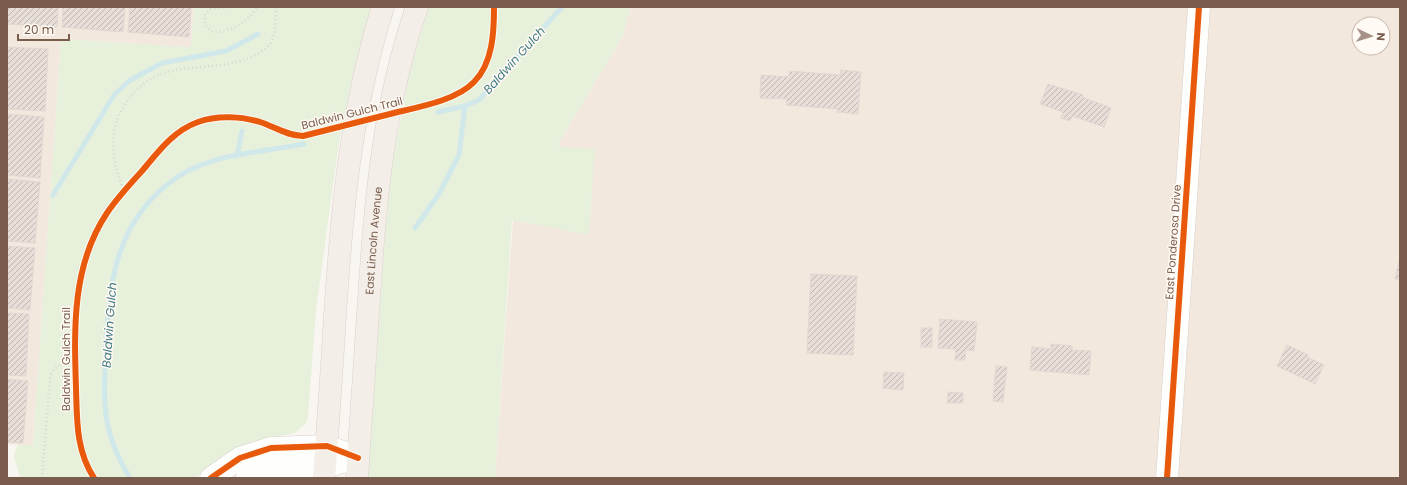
<svg xmlns="http://www.w3.org/2000/svg" width="1407" height="485" font-family="Poppins,sans-serif">
<style>
.residential{fill:#f2e8de;fill-rule:evenodd}
.grass{fill:#e7f0db}
.lines{fill:none;stroke-linecap:round;stroke-linejoin:round}
.stream{stroke:#d0e8ea;stroke-width:5}
.building{fill:url(#building-hatch);stroke:#e2d8d2}
.tertiary-casing{stroke:#d7d1cb;stroke-width:23}
.primary-casing{stroke:#dad1cc;stroke-width:23}
.path{stroke:#dcd5d0;stroke-width:2.5;stroke-dasharray:1 3;stroke-linecap:butt}
.tertiary{stroke:#fefefd;stroke-width:22}
.primary{stroke:#f3eee8;stroke-width:22}
.cycleway-casing{stroke:#fffaf3;stroke-width:8}
.cycleway{stroke:#e8590c;stroke-width:6}
.labels{text-anchor:middle;dominant-baseline:central;stroke-width:3;stroke-linejoin:round;paint-order:stroke}
.street-label{font-size:11px;fill:#7a5c4d;stroke:#fffaf3}
.water-label{font-size:12px;font-style:italic;fill:#437c86;stroke:#fffaf3}
</style>
<defs>
<pattern id="building-hatch" width="6" height="6" patternUnits="userSpaceOnUse"><rect width="6" height="6" fill="#e6ded7"/><path d="M-1 1l2-2M0 6l6-6M5 7l2-2" fill="none" stroke="#bfb7b1"/></pattern>
</defs>
<rect width="100%" height="100%" fill="#f9f5f0"/>
<!-- residential -->
<g class="residential">
<polygon points="7,7 194,7 191,47 61,39 33,446 7,444"/>
<path d="M630 7H1400V478H495L513 220 589 234 559 142 623 36ZM1359 24H1383V48H1359Z"/>
</g>
<!-- grass -->
<g class="grass">
<path d="M194 7H371L350 88 339 142 316 310 308 416 306 423 295 433 265 439 223 457 195 478H20C18 463 10 460 18 445H33L61 39 191 47Z"/>
<polygon points="429,7 630,7 623,36 559,142 560,147 595,149 589,235 512,220 495,478 368,478 385,237 392,165 409,73"/>
</g>
<g class="lines">
<!-- stream -->
<g class="stream">
<polyline points="438,112 465,106 479,100 562,7"/>
<polyline points="237,156 242,131"/>
<polyline points="53,195 114,95 129,81 162,63 226,51 258,34"/>
<polyline points="415,228 439,194 459,155 465,106"/>
<path d="M130 478C100 429 104 402 106 347 109 279 117 217 179 176 215 153 263 152 304 144"/>
</g>
</g>
<!-- building -->
<g class="building">
<polygon points="7,7 58,7 57,27 7,24"/>
<polygon points="63,7 125,7 123,32 62,27"/>
<polygon points="130,7 191,7 189,37 128,32"/>
<polygon points="7,47 48,49 45,111 7,109"/>
<polygon points="841,70 861,72 858,114 837,112 838,109 786,105 787,99 760,98 761,75 789,77 789,71 840,75"/>
<polygon points="1048,84 1083,95 1082,97 1111,108 1104,127 1072,116 1070,121 1061,118 1063,112 1040,104"/>
<polygon points="7,114 44,117 40,178 7,175"/>
<polygon points="7,179 40,182 35,243 7,241"/>
<polygon points="7,246 35,248 30,310 7,308"/>
<polygon points="1399,261 1400,261 1400,280 1395,279"/>
<polygon points="811,274 857,276 853,355 807,353"/>
<polygon points="7,313 29,314 26,376 7,375"/>
<polygon points="940,319 977,322 974,351 966,350 965,360 955,360 956,349 938,348"/>
<rect x="921" y="328" width="11" height="19"/>
<polygon points="1051,344 1072,346 1072,350 1091,351 1089,375 1030,370 1032,347 1051,349"/>
<polygon points="1287,345 1308,355 1307,357 1324,365 1315,384 1277,366"/>
<polygon points="996,366 1007,367 1003,402 993,401"/>
<polygon points="884,372 904,373 903,390 883,388"/>
<polygon points="7,379 28,381 23,443 7,442"/>
<polygon points="948,392 963,393 963,403 947,403"/>
</g>
<g class="lines">
<!-- tertiary casing -->
<g class="tertiary-casing">
<g id="tertiary">
<polyline points="211,478 240,458 271,448 327,446 358,458"/>
<path d="M247 478C272 460 299 469 325 467 331 466 337 463 343 462"/>
<polyline points="1167,478 1199,7"/>
</g>
</g>
<!-- primary casing -->
<g class="primary-casing">
<g id="primary">
<path d="M324 478C328 424 332 369 335 315 342 209 351 108 383 7"/>
<path id="s1" d="M357 478C361 418 365 359 369 299 375 200 384 102 417 7"/>
</g>
</g>
<!-- path -->
<g class="path">
<path d="M231 7 211 9 205 14V25L213 32C230 33 249 21 257 7"/>
<path d="M124 193C113 159 105 135 126 103 157 57 198 74 243 60 252 57 263 53 269 45 277 36 275 19 276 7"/>
<path d="M42 478 50 379C53 366 62 362 75 362"/>
</g>
<!-- tertiary -->
<use href="#tertiary" class="tertiary"/>
<!-- primary -->
<use href="#primary" class="primary"/>
<!-- cycleway casing -->
<g class="cycleway-casing">
<g id="cycleway">
<path d="M94 478C76 451 77 420 76 388 74 328 72 265 107 213 117 198 130 184 142 171 158 152 173 131 198 122 217 115 243 116 263 123 276 128 289 136 303 136 331 129 358 122 386 115 412 108 455 102 474 82 493 63 494 32 494 7"/>
<polyline points="211,478 240,458 271,448 327,446 358,458"/>
<polyline points="1167,478 1199,7"/>
</g>
</g>
<!-- cycleway -->
<use href="#cycleway" class="cycleway"/>
</g>
<g class="labels">
<!-- street labels -->
<g class="street-label">
<text transform="translate(352 113) rotate(-14)">Baldwin Gulch Trail</text>
<text stroke="none"><textPath href="#s1" startOffset="238">East Lincoln Avenue</textPath></text>
<text transform="translate(1173 242) rotate(-86)">East Ponderosa Drive</text>
<text transform="translate(66 359) rotate(-90)">Baldwin Gulch Trail</text>
</g>
<!-- water labels -->
<g class="water-label">
<text transform="translate(514 60) rotate(-48)">Baldwin Gulch</text>
<text transform="translate(109 325) rotate(-86)">Baldwin Gulch</text>
</g>
</g>
<!-- border -->
<rect width="1407" height="485" fill="none" stroke="#7a5c4d" stroke-width="16"/>
<!-- north arrow -->
<g transform="translate(1371 36) rotate(94)"><circle r="19" fill="#fffaf3" stroke="#cabbb1"/>
<path d="M0-3L7 15L0 10L-7 15Z" fill="#a69286"/>
<text y="-6" font-size="11" font-weight="bold" text-anchor="middle" fill="#7a5c4d">N</text>
</g>
<!-- scale -->
<path d="M18 34v6h51v-6" fill="none" stroke="#7a5c4d" stroke-width="2"/>
<text x="24" y="34" font-size="12" fill="#7a5c4d" stroke="#fffaf3" stroke-width="3" paint-order="stroke">20 m</text>
</svg>
